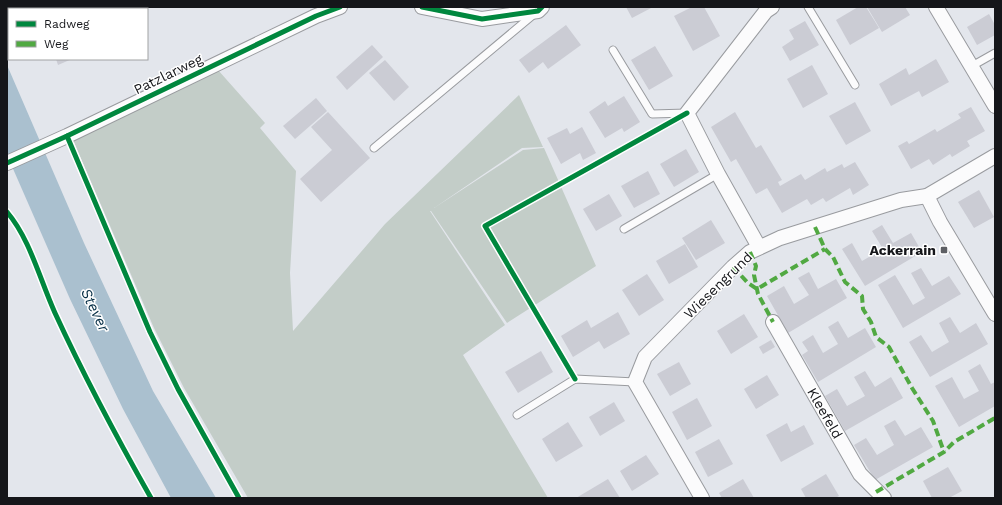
<svg xmlns="http://www.w3.org/2000/svg" width="1002" height="505" font-family="'Work Sans',sans-serif">
<style>
.green{fill:#c3cdc8}
.water{fill:#aac0cf}
.building{fill:#cbccd4}
.lines{fill:none;stroke-linecap:round;stroke-linejoin:round}
.lane-casing{stroke:#999b9f;stroke-width:9}
.street-casing{stroke:#999b9f;stroke-width:16}
.lane{stroke:#fbfbfc;stroke-width:7}
.street{stroke:#fbfbfc;stroke-width:14}
.quiet{stroke:#51a942;stroke-width:4;stroke-dasharray:8 4;stroke-linecap:butt}
.cycleway-casing{stroke:#fff;stroke-width:8}
.cycleway{stroke:#00873e;stroke-width:5}
.poi-dot{fill:#5d5f64;stroke:#fff;stroke-width:1.5}
.labels{text-anchor:middle;dominant-baseline:central;stroke-width:3;stroke-linejoin:round;paint-order:stroke}
.street-label{font-size:14px;fill:#15161a;stroke:#fff}
.poi-label{font-size:14px;font-weight:bold;fill:#15161a;stroke:#fff;text-anchor:end}
.water-label{font-size:15px;font-style:italic;fill:#072f46;stroke:#fff}
</style>
<rect width="100%" height="100%" fill="#e3e6ec"/>
<!-- green -->
<polygon class="green" points="218,70 265,123 260,128 296,171 290,273 293,331 385,224 519,95 543,147 522,148 434,208 523,150 544,148 596,266 507,323 431,211 430,211 505,325 463,355 548,498 248,498 184,388 154,328 73,140"/>
<!-- water -->
<polygon class="water" points="7,65 84,243 153,391 216,498 171,498 123,409 70,299 7,155"/>
<!-- building -->
<g class="building">
<polygon points="626,7 653,7 632,18"/>
<polygon points="692,7 704,7 720,36 693,51 674,16"/>
<polygon points="858,7 866,7 879,28 850,45 836,20"/>
<polygon points="867,7 905,7 910,15 882,32"/>
<polygon points="989,14 995,25 995,35 977,45 967,27"/>
<polygon points="805,21 819,45 790,61 782,47 794,39 789,30"/>
<polygon points="566,25 581,45 548,69 543,62 529,73 519,60"/>
<polygon points="372,45 383,57 347,90 336,77"/>
<polygon points="655,46 673,76 649,90 631,60"/>
<polygon points="56,59 72,59 58,65"/>
<polygon points="936,59 949,82 922,97 919,91 891,106 879,84 906,68 909,75"/>
<polygon points="385,60 409,87 394,101 369,73"/>
<polygon points="812,65 828,94 803,108 787,79"/>
<polygon points="624,96 640,122 624,132 622,128 605,138 589,112 605,101 608,106"/>
<polygon points="316,98 327,111 295,139 283,126"/>
<polygon points="855,102 871,131 846,145 829,116"/>
<polygon points="971,107 985,131 967,141 970,146 952,157 950,154 933,165 929,159 911,169 898,146 907,141 909,144 935,129 937,132 961,118 958,114"/>
<polygon points="328,112 370,158 321,202 300,179 332,150 311,127"/>
<polygon points="735,112 756,148 761,145 782,180 778,182 780,186 801,174 805,180 825,168 827,172 842,164 844,168 855,162 869,185 853,195 850,188 826,202 823,198 811,205 807,199 782,213 767,188 756,194 736,159 731,162 711,127"/>
<polygon points="582,127 596,153 583,160 580,153 561,164 547,138 567,128 570,134"/>
<polygon points="686,149 699,172 674,187 660,164"/>
<polygon points="648,171 660,194 634,208 621,186"/>
<polygon points="979,190 994,217 974,228 958,202"/>
<polygon points="609,194 622,216 596,231 583,209"/>
<polygon points="711,220 725,243 696,260 682,238"/>
<polygon points="882,225 893,243 911,233 922,252 865,286 842,249 852,243 862,261 883,249 872,231"/>
<polygon points="685,244 698,267 669,284 656,261"/>
<polygon points="921,268 932,286 949,276 961,294 903,328 878,285 895,275 913,305 925,298 911,273"/>
<polygon points="809,272 818,289 836,279 847,298 788,333 767,296 784,286 794,304 809,295 798,278"/>
<polygon points="647,274 664,300 639,316 622,290"/>
<polygon points="618,312 630,334 604,349 599,341 573,357 561,336 587,320 591,328"/>
<polygon points="744,314 758,337 731,354 717,331"/>
<polygon points="950,317 960,333 976,323 988,344 930,377 909,342 921,335 932,352 949,342 939,323"/>
<polygon points="838,321 848,338 865,328 876,347 818,382 802,355 808,351 802,342 813,335 823,353 838,344 828,327"/>
<polygon points="771,340 775,347 763,354 759,347"/>
<polygon points="541,351 553,372 518,393 505,372"/>
<polygon points="679,362 691,384 670,396 657,374"/>
<polygon points="980,364 991,384 995,382 995,406 959,427 935,386 952,377 964,399 979,391 968,371"/>
<polygon points="865,371 875,387 891,377 903,398 845,431 825,396 837,389 847,406 865,396 854,377"/>
<polygon points="767,375 779,395 756,409 744,389"/>
<polygon points="697,398 712,426 687,440 672,412"/>
<polygon points="614,402 625,421 600,436 589,417"/>
<polygon points="895,420 905,436 921,427 933,447 875,480 854,445 866,438 877,455 894,445 884,426"/>
<polygon points="568,422 583,446 556,462 542,439"/>
<polygon points="787,423 791,432 804,425 814,444 781,462 766,435"/>
<polygon points="719,439 733,464 708,477 695,452"/>
<polygon points="646,455 659,474 632,491 620,471"/>
<polygon points="948,467 962,491 949,498 932,498 923,481"/>
<polygon points="826,474 839,496 835,498 806,498 801,489"/>
<polygon points="608,479 620,498 576,498"/>
<polygon points="743,479 754,498 722,498 719,493"/>
</g>
<g class="lines">
<!-- lane casing -->
<g class="lane-casing">
<g id="lane">
<polyline points="808,7 855,85"/>
<polyline points="613,50 652,114 687,113"/>
<polyline points="972,66 995,53"/>
<polyline points="374,148 533,15"/>
<polyline points="624,229 718,174"/>
<polyline points="517,415 575,379 635,382"/>
</g>
</g>
<!-- street casing -->
<g class="street-casing">
<g id="street">
<polyline points="422,7 482,19 538,11 542,7"/>
<polyline points="936,7 995,106"/>
<polyline points="7,163 67,136 316,16 340,7"/>
<polyline points="927,196 940,222 995,314"/>
<polyline points="759,247 718,174 687,113 766,11 772,7"/>
<polyline points="773,322 860,474 884,498"/>
<polyline points="702,498 635,382 645,357 733,267 750,252 780,238 901,200 927,196 995,156"/>
</g>
</g>
<!-- lane -->
<use href="#lane" class="lane"/>
<!-- street -->
<use href="#street" class="street"/>
<!-- quiet -->
<g class="quiet">
<polyline points="815,227 825,249 833,257 845,282 862,296 863,309 871,322 876,337 889,347 912,388 933,421 944,452"/>
<polyline points="750,252 756,266 754,275 758,294 773,322"/>
<polyline points="733,267 748,283 757,289 825,249"/>
<polyline points="876,492 944,452 954,442 995,418"/>
</g>
<!-- cycleway casing -->
<g class="cycleway-casing">
<g id="cycleway">
<polyline points="422,7 482,19 538,11 542,7"/>
<polyline points="67,136 150,332 178,389 239,498"/>
<polyline points="7,163 67,136 316,16 340,7"/>
<path d="M7 212C30 239 40 280 55 313 84 376 117 438 151 498"/>
<polyline points="575,379 485,226 687,113"/>
</g>
</g>
<!-- cycleway -->
<use href="#cycleway" class="cycleway"/>
</g>
<!-- markers -->
<rect class="poi-dot" x="940" y="246" width="8" height="8" rx="2"/>
<g class="labels">
<!-- street labels -->
<g class="street-label">
<text transform="translate(168 74) rotate(-26)">Patzlarweg</text>
<text transform="translate(718 285) rotate(-44)">Wiesengrund</text>
<text transform="translate(825 413) rotate(60)">Kleefeld</text>
</g>
<!-- poi labels -->
<g class="poi-label">
<text x="936" y="250">Ackerrain</text>
</g>
<!-- water labels -->
<g class="water-label">
<text transform="translate(95 310) rotate(64)">Stever</text>
</g>
</g>
<!-- border -->
<rect width="1002" height="505" fill="none" stroke="#15161a" stroke-width="16"/>
<!-- legend -->
<rect x="8" y="8" width="140" height="52" fill="#ffffff" stroke="#a1a2a3"/>
<rect x="16" y="21" width="20" height="6" fill="#00873e" stroke="#a1a2a3"/>
<text x="44" y="28" font-size="12" fill="#15161a">Radweg</text>
<rect x="16" y="41" width="20" height="6" fill="#51a942" stroke="#a1a2a3"/>
<text x="44" y="48" font-size="12" fill="#15161a">Weg</text>
</svg>
